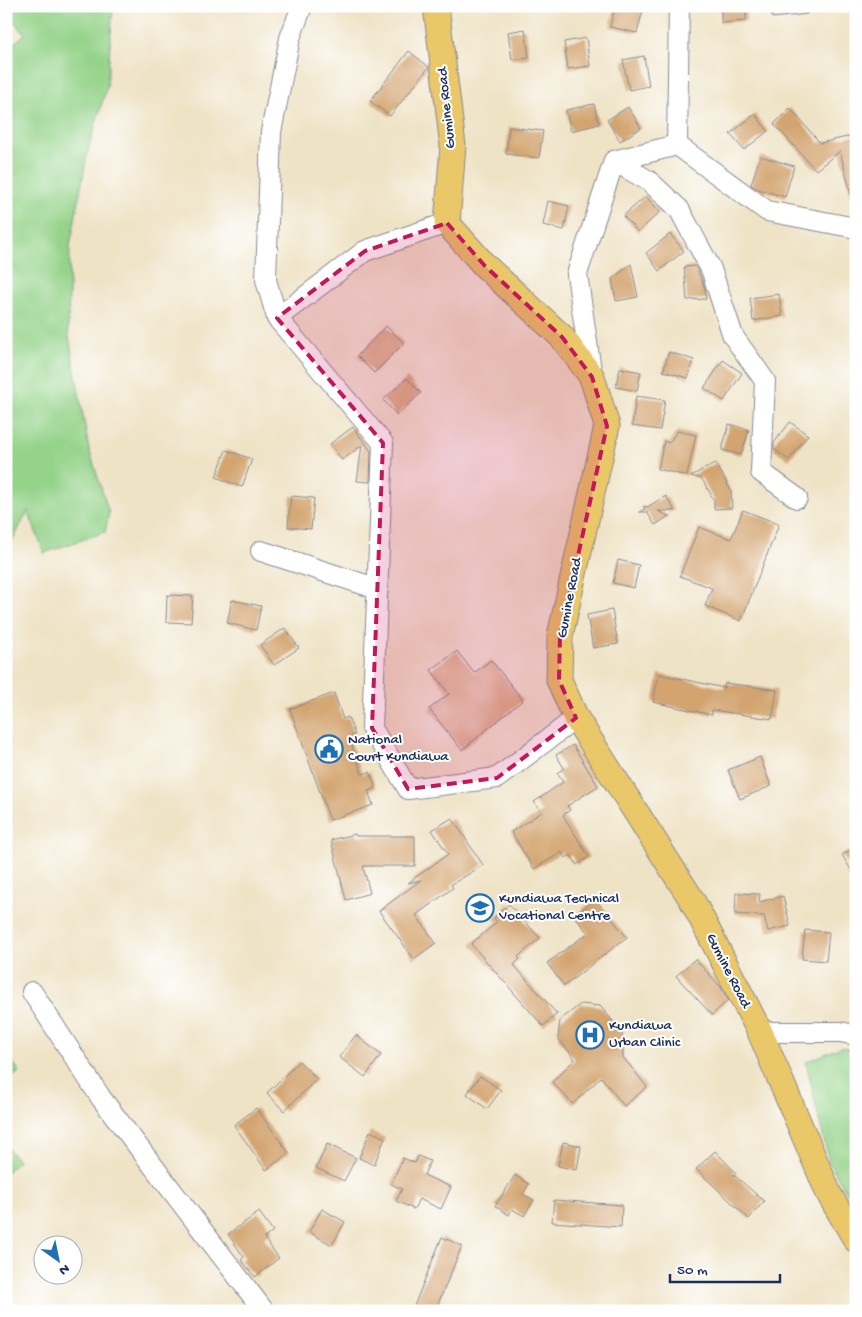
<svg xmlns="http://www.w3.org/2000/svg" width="862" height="1317" font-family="'Gochi Hand',sans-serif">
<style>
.green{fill:#94d389;stroke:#588174}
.building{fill:#d3a470}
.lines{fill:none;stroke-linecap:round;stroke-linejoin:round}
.minor-casing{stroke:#858992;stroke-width:22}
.major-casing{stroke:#858992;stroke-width:27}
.minor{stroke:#fff;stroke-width:20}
.major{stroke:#eac769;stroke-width:25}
.marked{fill:#c2185b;fill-opacity:0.2;stroke:#c2185b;stroke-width:4;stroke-dasharray:10 6;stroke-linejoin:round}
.labels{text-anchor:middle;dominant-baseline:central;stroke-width:4;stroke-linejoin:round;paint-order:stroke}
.street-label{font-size:15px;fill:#1b2f5e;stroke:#fff}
.poi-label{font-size:15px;fill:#1b2f5e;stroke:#fff;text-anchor:start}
</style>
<rect width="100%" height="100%" fill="#fff"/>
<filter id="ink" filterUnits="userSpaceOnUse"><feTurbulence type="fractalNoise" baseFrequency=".02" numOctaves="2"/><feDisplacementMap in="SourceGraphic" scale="10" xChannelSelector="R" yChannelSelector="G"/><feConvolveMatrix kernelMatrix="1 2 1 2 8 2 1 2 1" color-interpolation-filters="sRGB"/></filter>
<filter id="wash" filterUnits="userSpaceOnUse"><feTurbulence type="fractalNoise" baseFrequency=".0096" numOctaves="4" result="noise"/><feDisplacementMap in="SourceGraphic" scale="20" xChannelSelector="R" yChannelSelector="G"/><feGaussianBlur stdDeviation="1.12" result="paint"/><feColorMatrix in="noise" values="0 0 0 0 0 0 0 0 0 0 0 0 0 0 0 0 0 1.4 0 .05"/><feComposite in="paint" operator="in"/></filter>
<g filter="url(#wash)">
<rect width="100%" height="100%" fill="#efe3c6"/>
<!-- green -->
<g class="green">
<polygon points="6,6 113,6 107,86 88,150 70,246 68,331 89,449 109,513 105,532 44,553 28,511 6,553 6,236 10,248 12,100 6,95 6,50 25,34 6,12"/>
<polygon points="841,1047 856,1051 856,1208 829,1162 806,1062"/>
<polygon points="6,1056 20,1071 6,1083"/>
<polygon points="6,1146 18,1161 6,1173"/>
</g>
<g id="blocks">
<!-- building -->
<g class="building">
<polygon points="615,6 643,10 637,33 610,27"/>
<polygon points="721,6 746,6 746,21 721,23"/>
<polygon points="771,6 807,6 807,14 772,18"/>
<polygon points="525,29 529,58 512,60 508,32"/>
<polygon points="586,38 590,66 568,69 564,42"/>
<polygon points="409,51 429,67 390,116 370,101"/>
<polygon points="644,56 649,86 629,90 623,60"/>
<polygon points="594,104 599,124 571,131 566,110"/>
<polygon points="628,107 641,128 620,141 607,120"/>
<polygon points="790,108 820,143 856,135 856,194 851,195 840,151 816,170 774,124"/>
<polygon points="755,114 768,131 744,150 730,134"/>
<polygon points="509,127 543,131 539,158 506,154"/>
<polygon points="760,156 794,166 785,197 758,189 751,185"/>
<polygon points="646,196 660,212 638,232 623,216"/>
<polygon points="548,201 569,206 564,230 543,225"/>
<polygon points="670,234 684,251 659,271 646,253"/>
<polygon points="631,264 638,297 616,301 612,279"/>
<polygon points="696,266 705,289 706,299 687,300 684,267"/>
<polygon points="779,294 782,316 753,321 750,298"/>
<polygon points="386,326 404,343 374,373 357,356"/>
<polygon points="669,352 694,360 688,378 663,371"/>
<polygon points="723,360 742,373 724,401 704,388"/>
<polygon points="620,368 641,372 637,391 616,387"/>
<polygon points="407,378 421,393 397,415 383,400"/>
<polygon points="636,396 665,400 660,430 632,426"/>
<polygon points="790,422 808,435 789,460 774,449 774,443"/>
<polygon points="729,424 749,430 741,455 722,450"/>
<polygon points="353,427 371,451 370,482 357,481 362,445 342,460 330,444"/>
<polygon points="677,431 696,435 687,476 658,469 664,441 669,443"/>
<polygon points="226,450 252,459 242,487 216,477"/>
<polygon points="716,463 731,491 732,508 714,509 714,500 702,479 691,476"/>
<polygon points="291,496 314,498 311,529 288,527"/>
<polygon points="666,496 675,511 658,511 669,516 655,525 647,512 639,512 645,509 643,506 647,507"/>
<polygon points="743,510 779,524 741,621 705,606 712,588 680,576 699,527 731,539"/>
<polygon points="618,560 639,565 634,588 613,583"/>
<polygon points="167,595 193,596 191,623 166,622"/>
<polygon points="232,600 261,606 256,630 227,623"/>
<polygon points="612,610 618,644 593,648 587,615"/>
<polygon points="285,628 299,648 274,665 260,645"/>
<polygon points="457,651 474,673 491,660 523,700 462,750 429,709 449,694 431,670"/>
<polygon points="659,674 724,688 725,683 777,690 772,719 712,710 712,715 653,702"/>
<polygon points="334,693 343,719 348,717 355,735 349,737 362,774 370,772 376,788 368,791 373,805 330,820 290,709"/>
<polygon points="573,745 598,786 567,806 570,810 563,815 589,857 577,865 571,855 565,858 562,852 534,869 511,832 542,812 534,802 563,782 557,773 564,768 556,755"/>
<polygon points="760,757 771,786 740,799 728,770"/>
<polygon points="452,818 483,865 451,885 453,888 416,915 436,943 414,959 379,911 421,880 408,883 448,854 432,830"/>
<polygon points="355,834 356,836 415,836 415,866 363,866 370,893 346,900 331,840"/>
<polygon points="856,847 856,878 842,855"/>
<polygon points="736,893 760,894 759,902 783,896 790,926 768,931 764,916 735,914"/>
<polygon points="595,899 627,937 564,986 547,963 588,933 574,916"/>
<polygon points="509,904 540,938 518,957 520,959 514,965 557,1014 543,1026 471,944 497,922 494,918"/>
<polygon points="805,930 829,932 826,961 802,959"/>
<polygon points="695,959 721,987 728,1000 712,1015 676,976"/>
<polygon points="581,1004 600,1006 622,1032 623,1057 647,1087 624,1106 601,1077 573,1104 552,1082 575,1059 558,1038 560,1020"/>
<polygon points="356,1035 381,1055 365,1077 339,1057"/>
<polygon points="299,1061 317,1079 284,1111 267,1093"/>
<polygon points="480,1076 501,1090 487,1109 467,1094"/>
<polygon points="256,1108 289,1153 266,1170 234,1125"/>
<polygon points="370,1131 385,1138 374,1165 359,1158"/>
<polygon points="563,1142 581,1146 577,1170 558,1166"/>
<polygon points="327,1144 356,1158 344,1181 316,1168"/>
<polygon points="715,1151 736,1173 734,1175 764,1201 749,1219 696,1169"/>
<polygon points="418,1156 430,1161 424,1175 451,1187 441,1209 419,1199 414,1209 396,1201 402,1189 391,1184 403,1158 415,1163"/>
<polygon points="515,1175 529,1184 523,1194 534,1200 524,1216 512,1209 509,1215 495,1206"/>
<polygon points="554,1200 622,1205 621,1227 552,1222"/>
<polygon points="322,1209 345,1222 332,1245 309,1232"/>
<polygon points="259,1212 273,1231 264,1238 279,1258 255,1277 241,1260 244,1257 228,1234"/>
<polygon points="442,1237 462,1246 435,1311 412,1311"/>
</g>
</g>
</g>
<g filter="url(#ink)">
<use href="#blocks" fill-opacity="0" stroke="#858992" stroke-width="1"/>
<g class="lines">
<!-- minor casing -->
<g class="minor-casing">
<g id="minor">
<polyline points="677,145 679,6"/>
<polyline points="614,161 649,181 679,209 711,269 733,336 765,381 761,472 797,498"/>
<polyline points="447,223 365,251 277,318 383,443 372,728 408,789 497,778 576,718"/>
<polyline points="277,318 266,280 271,132 290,38 302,6"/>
<polyline points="592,377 577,274 614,161 677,145 767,211 856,228"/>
<polyline points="261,551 378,589"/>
<polyline points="32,992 101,1098 264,1311"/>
<polyline points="760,1032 840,1032 856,1035"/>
</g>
</g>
<!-- major casing -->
<g class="major-casing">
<polyline id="major" points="436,6 453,146 447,223 485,266 562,337 592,377 607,426 560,636 559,680 576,718 692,900 760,1032 829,1194 856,1240"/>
</g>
<!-- minor -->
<use href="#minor" class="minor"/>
<!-- major -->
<use href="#major" class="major"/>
</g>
</g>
<!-- marked area -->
<path class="marked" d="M447 223 485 266 562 337 592 377 607 426 560 636 559 680 576 718 497 778 408 789 372 728 383 443 277 318 365 251Z"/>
<!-- icons -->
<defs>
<g id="civic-ring" transform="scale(1.4375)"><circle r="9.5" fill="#fff" stroke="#1f6fb2" stroke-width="1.5"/><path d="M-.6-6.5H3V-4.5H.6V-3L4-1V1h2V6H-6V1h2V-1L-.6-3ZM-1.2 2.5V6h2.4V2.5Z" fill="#1f6fb2"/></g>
<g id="university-ring" transform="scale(1.4375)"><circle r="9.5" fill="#fff" stroke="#1f6fb2" stroke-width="1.5"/><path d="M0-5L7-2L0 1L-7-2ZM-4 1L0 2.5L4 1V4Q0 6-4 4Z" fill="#1f6fb2"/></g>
<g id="hospital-ring" transform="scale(1.4375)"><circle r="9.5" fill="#fff" stroke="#1f6fb2" stroke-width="1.5"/><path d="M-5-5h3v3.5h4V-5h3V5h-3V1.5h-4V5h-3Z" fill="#1f6fb2"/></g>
</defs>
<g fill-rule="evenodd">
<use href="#civic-ring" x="329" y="749"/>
<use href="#university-ring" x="480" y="908"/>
<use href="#hospital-ring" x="590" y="1035"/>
</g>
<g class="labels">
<!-- street labels -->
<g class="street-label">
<text transform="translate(447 108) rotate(-96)">Gumine Road</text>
<text transform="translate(570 598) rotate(-79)">Gumine Road</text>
<text transform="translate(728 971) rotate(63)">Gumine Road</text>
</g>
<!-- poi labels -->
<g class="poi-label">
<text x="348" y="740">National<tspan x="348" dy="17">Court Kundiawa</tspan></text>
<text x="499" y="899">Kundiawa Technical<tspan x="499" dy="17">Vocational Centre</tspan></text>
<text x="609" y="1026">Kundiawa<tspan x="609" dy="17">Urban Clinic</tspan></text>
</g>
</g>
<!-- margin -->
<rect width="862" height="1317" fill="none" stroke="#fff" stroke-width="25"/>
<!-- north arrow -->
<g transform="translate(58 1260) rotate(147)"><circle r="24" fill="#ffffff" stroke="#a4acbf"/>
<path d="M0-4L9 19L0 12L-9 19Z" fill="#1f6fb2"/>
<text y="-8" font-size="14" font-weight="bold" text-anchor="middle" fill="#1b2f5e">N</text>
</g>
<!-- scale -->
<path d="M670 1274v8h110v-8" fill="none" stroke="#1b2f5e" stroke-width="2.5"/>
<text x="677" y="1274" font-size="15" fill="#1b2f5e" stroke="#ffffff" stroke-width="4" paint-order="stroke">50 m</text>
</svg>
